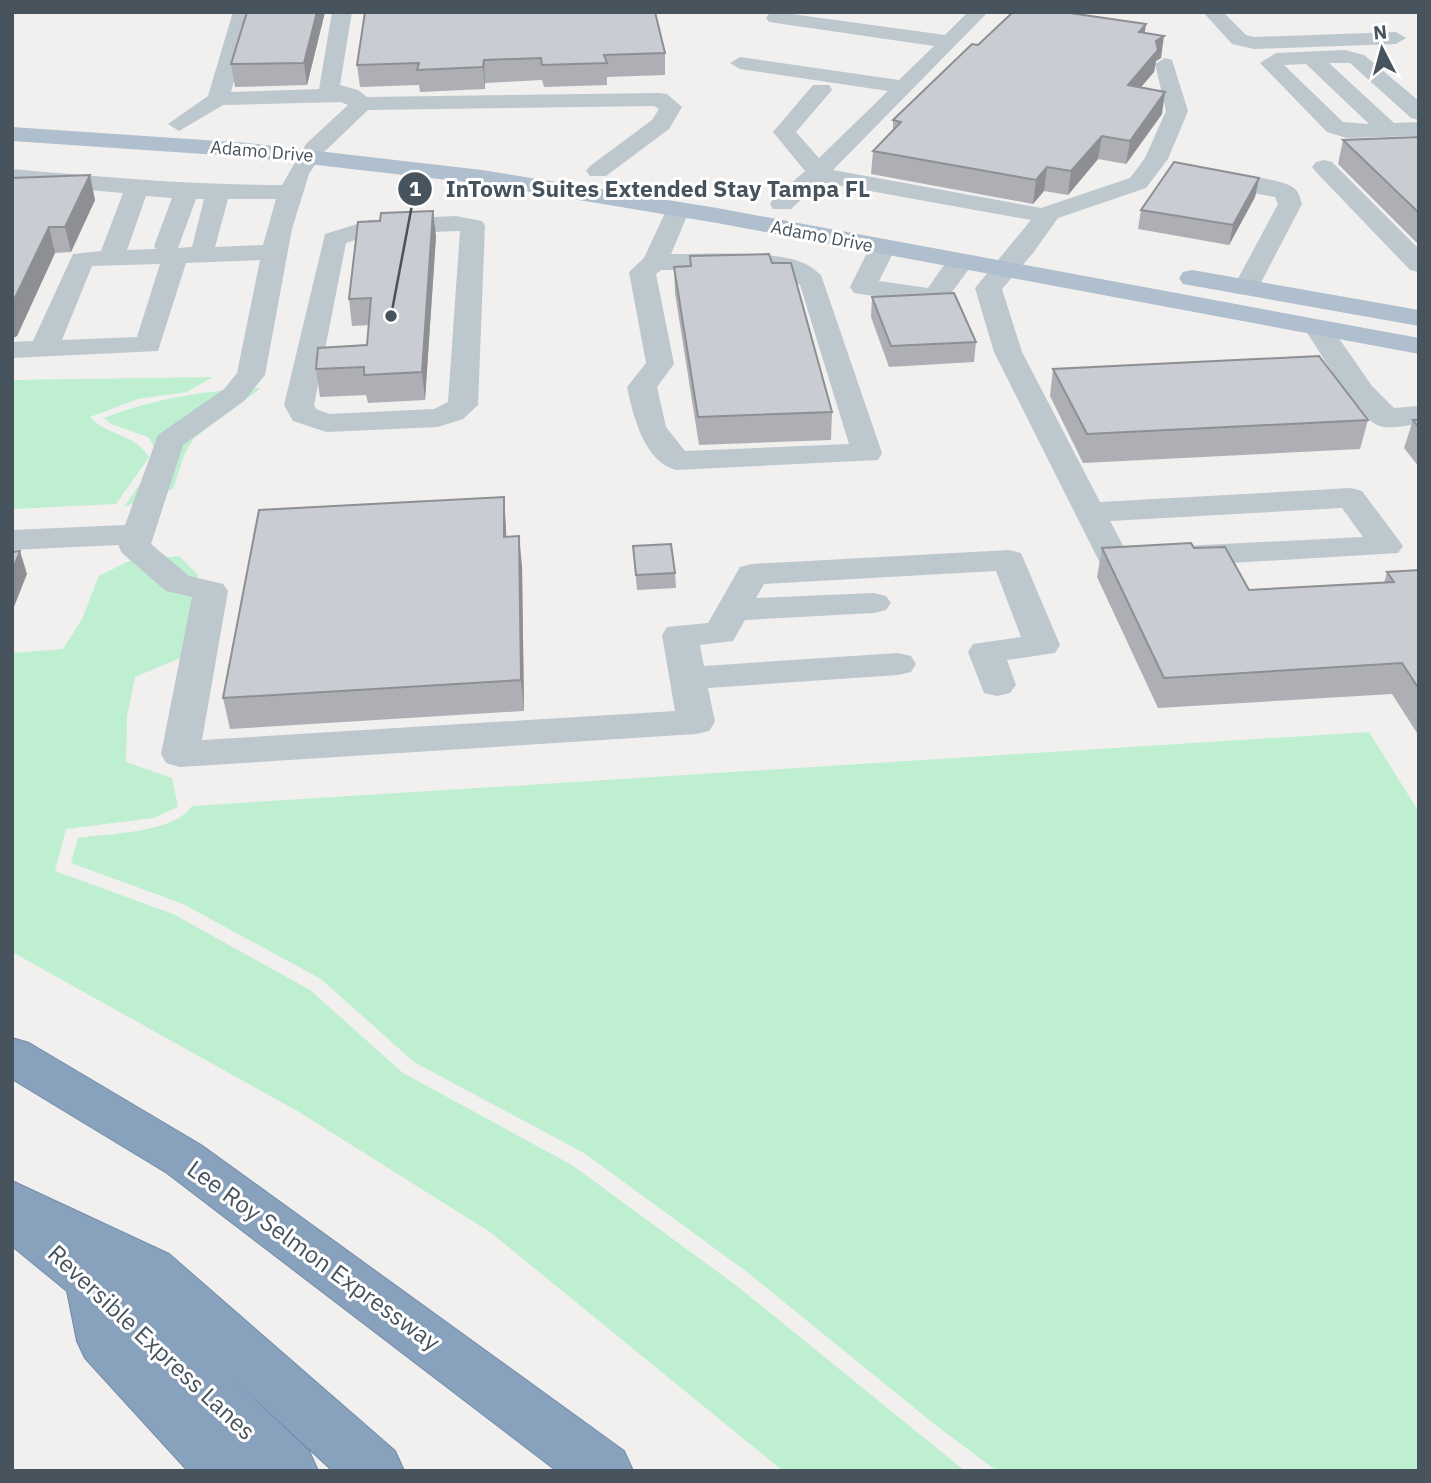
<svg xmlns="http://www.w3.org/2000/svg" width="1431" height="1483" font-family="'IBM Plex Sans',sans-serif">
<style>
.green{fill:#beefd0}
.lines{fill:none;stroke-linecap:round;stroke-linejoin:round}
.highway-casing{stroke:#738da9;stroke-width:2}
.minor{fill:#bdc7ce;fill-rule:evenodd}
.major{fill:#afbfce;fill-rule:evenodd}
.highway{fill:#88a2be;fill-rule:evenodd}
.wall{fill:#adafb5}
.shaded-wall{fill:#8d8f93}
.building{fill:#c9ccd2;stroke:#8d8f93;stroke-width:2}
.labels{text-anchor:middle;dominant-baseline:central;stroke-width:6;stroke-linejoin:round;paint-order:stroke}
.far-street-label{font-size:18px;fill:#47535d;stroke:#fff}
.near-street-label{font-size:24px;fill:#47535d;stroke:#fff}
.leader{fill:none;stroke:#47535d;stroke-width:2.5}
.callout-dot{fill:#47535d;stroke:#fff;stroke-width:2.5}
.mark-label{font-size:21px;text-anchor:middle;font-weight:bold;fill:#fff}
.callout-label{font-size:23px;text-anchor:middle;font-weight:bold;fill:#47535d;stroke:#fff;stroke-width:6;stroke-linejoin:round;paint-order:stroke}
</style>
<rect width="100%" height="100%" fill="#f2efef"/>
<!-- green -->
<g class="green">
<path d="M213 377 187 392 138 399 90 417C110 438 131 431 149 457L116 504 12 509V380Z"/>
<path d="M261 388 194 438 185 453 173 489 124 507 160 455 148 437 111 424 104 418C155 398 207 390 261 388Z"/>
<polygon points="179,556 198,575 185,656 135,677 127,716 126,762 172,778 178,807 153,818 66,829 55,871 173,914 310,990 403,1073 572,1165 737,1286 965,1471 783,1471 490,1232 299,1112 12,952 12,653 63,649 82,619 99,576 129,561"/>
<path d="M1369 732 1419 812V1471H997L938 1427 747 1272 584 1153 414 1062 321 979 183 904 71 863 78 838C109 833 173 834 192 806Z"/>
</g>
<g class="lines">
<!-- highway casing -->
<g class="highway-casing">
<g id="highway">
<polygon points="12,1038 29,1043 201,1145 624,1451 633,1471 557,1471 167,1173 12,1079"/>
<polygon points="12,1181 169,1254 395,1451 404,1471 333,1471 233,1379 309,1451 318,1471 188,1471 85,1358 77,1341 67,1291 12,1246"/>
</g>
</g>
<!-- minor -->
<g class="minor">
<path d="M233 12H253L231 92 319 89 332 12H352L340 85 358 90 367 97 659 93 667 94 682 107 669 129 606 176H590L586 171 590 166 652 120 659 109 654 106 368 110 322 154 309 174 292 229 265 375 244 401 183 445 151 544 189 576 223 584 228 591 202 740 675 711 662 635 667 627 708 623 740 567 752 564 1009 550 1021 553 1060 645 1055 653 1007 660 1016 685 1010 693 997 696 984 693 968 652 973 644 1021 637 996 571 764 584 756 598 874 593 886 596 891 603 886 610 874 613 745 620 733 641 700 645 704 666 898 653 911 656 916 664 911 672 898 675 708 688 715 722 709 731 696 734 180 767 166 763 161 754 192 597 166 591 122 553 118 545 12 550V530L125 525 158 435 224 389 237 373 260 260 186 263 158 351 12 358V342L33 341 73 254 101 251 123 193 12 183V169C103 177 190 185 282 185L306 144 348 105 341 102 223 105 179 131 168 124 208 96ZM146 196 172 198 154 246 156 249 127 250ZM196 199H204L192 247 178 248ZM228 199H276L263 245 215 247ZM160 264 137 337 62 340 92 266Z"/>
<path d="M777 12 945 35 968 12H988L833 170 1041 208 1130 178 1145 158 1166 111 1155 64 1165 58 1172 60 1188 111 1168 159 1146 188 1058 218 1033 253 1002 289 1022 352 1100 502 1351 488 1362 491 1398 539 1403 546 1398 553 1114 570 1102 567 994 352 975 288 1031 220 820 182 791 209H773L770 204 773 199 805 171 773 132 813 85H829L832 90 796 132 819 158 888 91 740 69 730 63 740 57 899 80 934 46 769 22 766 18 769 14ZM1342 508 1363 537 1125 549 1110 521Z"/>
<polygon points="1203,12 1223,12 1246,35 1254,37 1396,32 1406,38 1396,44 1254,49 1232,44"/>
<path d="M1345 50 1364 55 1419 101V120L1411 118 1350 63H1329L1394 123 1419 122V136L1347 138 1327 132 1260 63 1276 53ZM1306 64 1369 124 1343 122 1284 65Z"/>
<polygon points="1324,160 1332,162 1419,249 1419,272 1410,270 1316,172 1312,167 1316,162"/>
<path d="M1207 171C1226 174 1282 177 1295 189 1299 192 1300 199 1302 204L1255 294H1237L1233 288 1278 204 1275 197 1199 183 1195 178 1199 173Z"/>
<path d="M678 202 687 204 690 209 671 254C703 254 777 250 803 263 810 265 816 271 821 275L882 453 878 460 676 470C644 462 633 415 627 387L646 363 629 272 644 258 669 204ZM661 270C703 270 765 259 800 285L849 444 685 451 666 427 657 387 674 364 656 274Z"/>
<path d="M456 216 482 221 485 226 478 405 463 419 438 427 326 432 293 421 284 405 325 234 370 220ZM460 231 448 402 434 409 329 414 316 409 314 405 346 243 373 234Z"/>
<path d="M883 239 892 242 896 247 879 281 928 288C940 272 948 251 970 257L974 262 944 303 935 305 854 293 850 287 870 247 874 242Z"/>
<path d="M1319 322 1329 324 1372 386 1394 408 1419 406V424C1406 425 1386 431 1375 424 1352 409 1322 354 1305 330L1309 324Z"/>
</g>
<!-- major -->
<g class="major">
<polygon points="12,127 248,143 482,170 717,208 1419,338 1419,354 717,223 482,184 248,157 12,141"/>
<polygon points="1192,270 1419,310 1419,326 1183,284 1179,278 1183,272"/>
</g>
<!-- highway -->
<use href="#highway" class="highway"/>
</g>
<!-- wall -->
<g class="wall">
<polygon points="247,12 325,12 307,85 235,87 231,64"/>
<polygon points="1145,33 1161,58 1156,61 1154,72 1141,87 1162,114 1126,164 1098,159 1068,195 1044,191 1033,204 871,174 873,151 893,131 893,120 978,45"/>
<polygon points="665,53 665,75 607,77 607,85 544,87 542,80 485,83 485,89 420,92 419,85 360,87 357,65"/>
<polygon points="1419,137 1419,245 1338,164 1343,140"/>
<polygon points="12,178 95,200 71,252 55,253 17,336"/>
<polygon points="1259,178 1255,197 1229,245 1138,229 1141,210"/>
<polygon points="436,236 425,400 368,403 366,395 320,397 316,369 367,345 369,325 352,326 349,299"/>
<polygon points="690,256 772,263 832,412 831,440 699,445 675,293 674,267 690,266"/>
<polygon points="872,297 976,342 974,362 889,367 871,317"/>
<polygon points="1053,369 1368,420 1360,449 1083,463 1050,396"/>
<polygon points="1413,420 1419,420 1419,467 1404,448"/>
<polygon points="506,527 506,537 522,566 524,711 230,729 223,698"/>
<polygon points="633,546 675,573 676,588 637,590"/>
<polygon points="1102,548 1194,548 1249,590 1384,583 1387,572 1419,570 1419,736 1392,694 1158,708 1097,577"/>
</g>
<!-- shaded-wall -->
<g class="shaded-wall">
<polygon points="317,12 325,12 307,85 304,63"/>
<polygon points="1146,24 1143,45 1139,32"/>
<polygon points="1164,36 1161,58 1156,61 1154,72 1124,107 1128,85 1156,41"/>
<polygon points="484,60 485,83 485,89 483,67"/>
<polygon points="1165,92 1162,114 1126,164 1130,141"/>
<polygon points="1102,136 1098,159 1068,195 1071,171"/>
<polygon points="1047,167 1044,191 1033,204 1036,180"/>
<polygon points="90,175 95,200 71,252 65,227"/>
<polygon points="1259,178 1255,197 1229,245 1233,225"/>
<polygon points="433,211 436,236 425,400 422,372"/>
<polygon points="49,227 55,253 17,336 12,339 12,304"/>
<polygon points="504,497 506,527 507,566 504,537"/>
<polygon points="519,536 522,566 524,711 521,680"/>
<polygon points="20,551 27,574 12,612 12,571"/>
</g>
<!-- building -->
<g class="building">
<polygon points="247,12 317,12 304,63 231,64"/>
<polygon points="365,12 655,12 665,53 604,55 607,63 542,65 541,58 484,60 483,67 417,70 419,63 357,65"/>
<polygon points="1013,12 1063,12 1146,24 1139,32 1164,36 1156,41 1158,50 1128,85 1165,92 1130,141 1102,136 1071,171 1047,167 1036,180 873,151 901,122 893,120 972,44 978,45"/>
<polygon points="1419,137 1419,213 1343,140"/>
<polygon points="1174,162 1259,178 1233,225 1141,210"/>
<polygon points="90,175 65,227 49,227 12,304 12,178"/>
<polygon points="433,211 422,372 364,375 364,367 316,369 318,348 367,345 371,298 349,299 358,222 380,221 381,213"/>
<polygon points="769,254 772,263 791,263 832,412 698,417 674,267 691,266 690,256"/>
<polygon points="954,293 976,342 891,346 872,297"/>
<polygon points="1319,356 1368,420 1087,434 1053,369"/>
<polygon points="1413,420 1419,420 1419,428"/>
<polygon points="504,497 504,537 519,536 521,680 223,698 259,510"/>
<polygon points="1191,543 1194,548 1225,547 1249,590 1394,582 1387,572 1419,570 1419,689 1402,663 1164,678 1102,548"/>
<polygon points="671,544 675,573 636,575 633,546"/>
<polygon points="20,551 12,571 12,552"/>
</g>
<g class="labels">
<!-- far-street labels -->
<g class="far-street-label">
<text transform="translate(262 151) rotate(5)">Adamo Drive</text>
<text transform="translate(822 236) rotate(11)">Adamo Drive</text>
</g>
<!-- near-street labels -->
<g class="near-street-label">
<text transform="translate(314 1255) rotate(36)">Lee Roy Selmon Expressway</text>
<text transform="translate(152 1342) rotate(43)">Reversible Express Lanes</text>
</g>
</g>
<!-- callouts -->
<path class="leader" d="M391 316L415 189"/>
<g class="callout-dot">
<circle cx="391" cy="316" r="7"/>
<circle cx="415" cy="189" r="18"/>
</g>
<g class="mark-label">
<text x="415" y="196">1</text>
</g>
<g class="callout-label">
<text x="658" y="197">InTown Suites Extended Stay Tampa FL</text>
</g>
<!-- border -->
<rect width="1431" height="1483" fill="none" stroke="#47535d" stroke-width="28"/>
<!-- north arrow -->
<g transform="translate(1382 49) rotate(354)" stroke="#ffffff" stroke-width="5" paint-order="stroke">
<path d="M0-5L12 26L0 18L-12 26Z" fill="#47535d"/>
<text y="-10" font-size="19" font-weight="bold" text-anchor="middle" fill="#47535d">N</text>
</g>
</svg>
